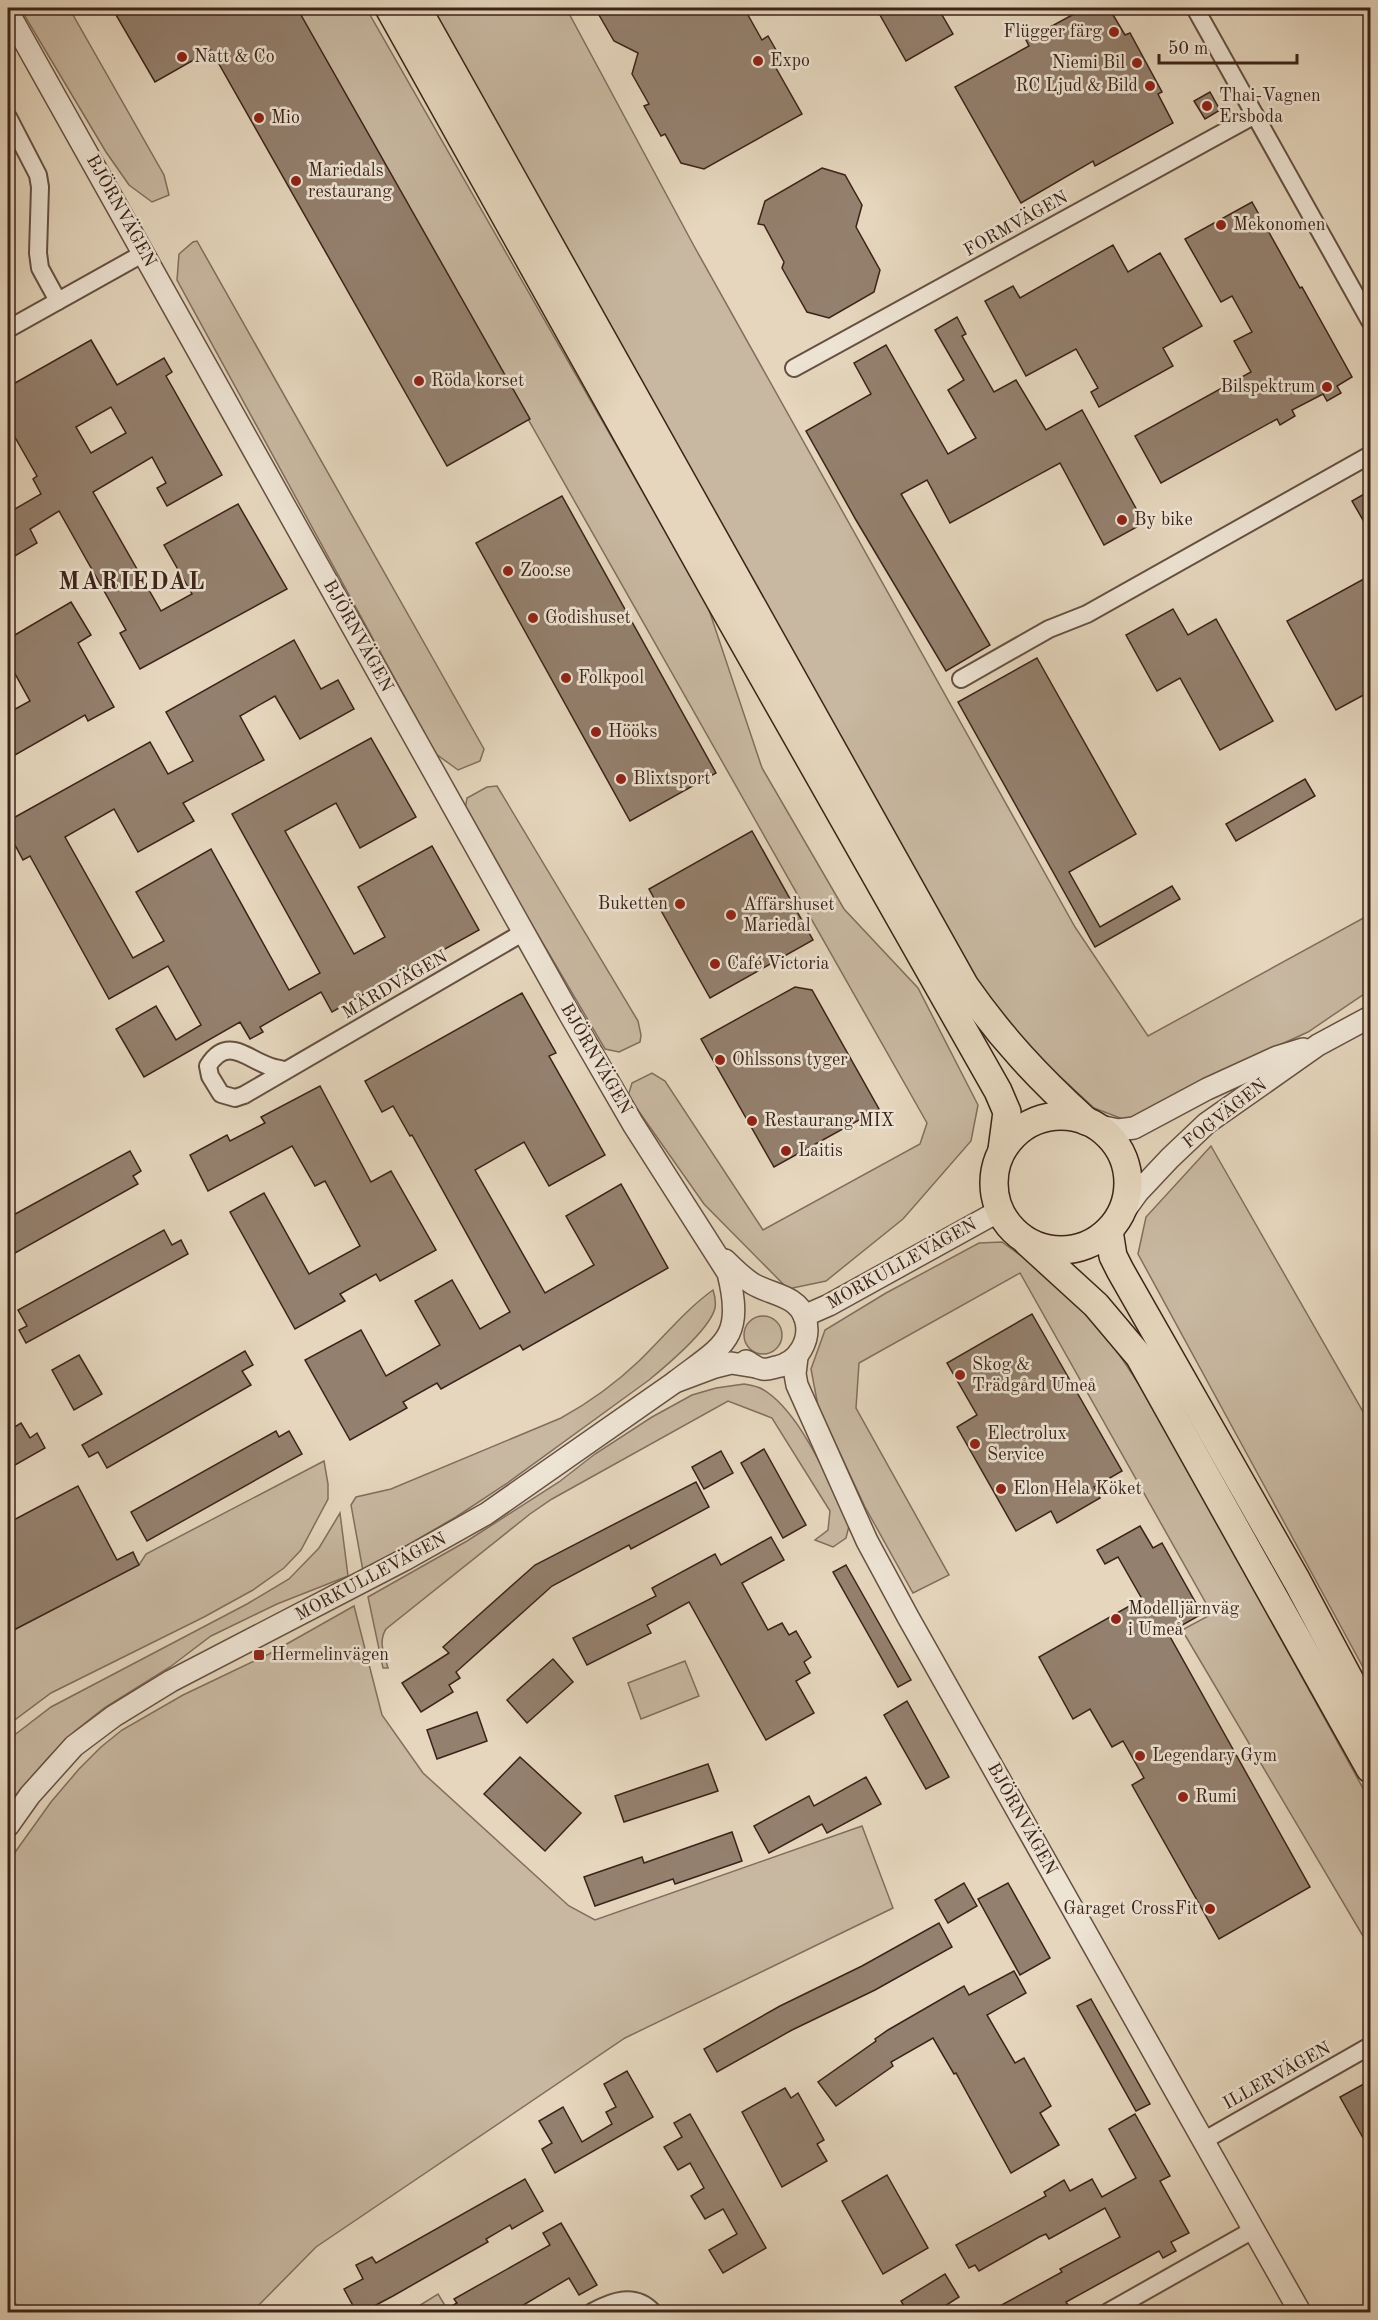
<svg xmlns="http://www.w3.org/2000/svg" width="1378" height="2320" font-family="'Old Standard TT',serif">
<style>
.green{fill:#c8b8a1;stroke:#826e5d;stroke-width:1.5}
.building{fill:#94806e;stroke:#3c2319;stroke-width:1.5;fill-rule:evenodd}
.lines{fill:none;stroke-linecap:round;stroke-linejoin:round}
.minor-casing{stroke:#665042;stroke-width:20}
.tertiary-casing{stroke:#665042;stroke-width:24}
.trunk-casing{stroke:#3c2319;stroke-width:30}
.minor{stroke:#eee4d4;stroke-width:16}
.tertiary{stroke:#eee4d4;stroke-width:21}
.trunk{stroke:#e5d6bd;stroke-width:27}
.poi-dot{fill:#8f2418;stroke:#eee4d4;stroke-width:2}
.labels{text-anchor:middle;dominant-baseline:central;stroke-width:5;stroke-linejoin:round;paint-order:stroke}
.poi-label{font-size:18px;fill:#3c2319;stroke:#eee4d4;text-anchor:start}
.street-label{font-size:18px;fill:#3c2319;stroke:#eee4d4}
.district-label{font-size:24px;font-weight:bold;letter-spacing:1.5px;fill:#3c2319;stroke:#eee4d4}
</style>
<rect width="100%" height="100%" fill="#e5d6bd"/>
<filter id="stains"><feTurbulence type="fractalNoise" baseFrequency=".00333" numOctaves="4"/><feColorMatrix values="0 0 0 0 .2 0 0 0 0 .09 0 0 0 0 .02 0 0 0 .5 -.17"/></filter>
<radialGradient id="worn" r=".72"><stop offset=".6" stop-color="#630" stop-opacity="0"/><stop offset="1" stop-color="#630" stop-opacity=".3"/></radialGradient>
<!-- green -->
<g class="green">
<polygon points="20,8 69,8 164,175 169,195 152,202 129,185 106,152"/>
<polygon points="295,8 366,8 707,604 762,768 844,909 918,988 978,1105 971,1141 903,1219 826,1281 788,1289 704,1204 628,1096 632,1083 652,1073 665,1081 763,1230 920,1144 927,1123"/>
<polygon points="431,8 566,8 694,246 1075,927 1148,1036 1367,916 1370,922 1370,990 1308,1032 1273,1048 1128,1121 1094,1108 1026,1045 970,975"/>
<polygon points="197,241 484,749 480,761 458,770 436,754 177,280 179,254 193,242"/>
<polygon points="497,786 638,1021 641,1035 640,1042 619,1052 605,1049 465,810 467,798 487,787"/>
<polygon points="1211,1146 1370,1424 1370,1680 1138,1254 1146,1217"/>
<polygon points="1002,1242 1055,1280 1103,1330 1152,1404 1370,1801 1370,1948 1182,1630 1212,1614 1020,1273 859,1363 856,1408 949,1575 913,1593 865,1507 818,1406 811,1369 825,1330 886,1293 979,1243"/>
<path d="M713 1290C715 1296 716 1302 715 1308 710 1329 666 1366 649 1380L506 1484 456 1517 363 1571 351 1505 356 1497 391 1489 561 1418C590 1402 615 1384 639 1361 664 1337 685 1310 713 1290Z"/>
<circle cx="763" cy="1335" r="19"/>
<path d="M744 1384C749 1385 757 1386 762 1389 799 1410 827 1478 847 1516L849 1526 846 1538 833 1547 815 1540 828 1530 830 1511 772 1418 728 1401 552 1499 530 1514 386 1629C378 1642 384 1653 388 1668H383L368 1597 467 1541 559 1482 595 1454 652 1417 692 1395 716 1388Z"/>
<polygon points="324,1461 328,1484 328,1499 301,1550 284,1568 253,1590 204,1617 51,1693 8,1725 8,1633 139,1565 146,1554"/>
<polygon points="340,1513 348,1576 277,1604 211,1636 170,1667 104,1708 75,1731 49,1757 8,1804 8,1740 51,1707 247,1604 289,1579 319,1548"/>
<polygon points="354,1606 382,1715 423,1773 569,1906 595,1920 862,1826 893,1908 625,2038 316,2247 252,2312 24,2312 8,2296 8,1862 51,1802 79,1769 101,1747 122,1730 183,1695 269,1654"/>
<polygon points="685,1661 699,1696 641,1719 628,1683"/>
<polygon points="438,2294 449,2312 409,2312"/>
</g>
<!-- building -->
<g class="building">
<polygon points="112,8 297,8 530,419 447,466 211,50 155,82"/>
<polygon points="595,8 744,8 762,40 768,36 784,64 776,68 802,114 704,169 681,163 665,134 661,136 644,106 649,104 632,74 638,53 614,41"/>
<polygon points="876,8 938,8 953,34 906,61"/>
<polygon points="1085,8 1109,8 1125,35 1130,33 1162,92 1158,94 1173,123 1095,166 1093,161 1021,203 955,87 1029,46 1026,40"/>
<polygon points="1210,92 1220,110 1205,119 1194,101"/>
<polygon points="822,168 845,175 862,205 856,227 880,270 874,292 829,318 807,312 782,268 784,262 764,225 758,224 765,201"/>
<polygon points="1252,202 1300,288 1302,287 1352,377 1337,386 1341,393 1327,401 1323,394 1292,410 1295,416 1280,425 1277,419 1161,483 1135,436 1251,372 1234,341 1252,332 1232,296 1221,302 1185,239"/>
<polygon points="1113,245 1128,272 1160,253 1202,326 1163,348 1173,366 1099,407 1091,392 1098,388 1076,349 1026,376 985,301 1013,286 1020,298"/>
<polygon points="957,317 966,334 962,336 994,392 1016,380 1046,430 1082,410 1144,523 1104,545 1060,463 950,523 927,480 901,494 990,645 946,671 856,520 806,431 871,394 854,363 886,345 948,454 976,438 948,390 964,380 935,330"/>
<path d="M91 340 117 385 164 358 172 372 166 376 222 475 167 506 157 488 166 483 152 457 93 492 161 611 192 594 164 545 238 504 287 589 140 669 120 633 126 630 59 511 30 529 37 543 8 560V513L41 494 33 479 37 476 8 425V387ZM111 407 126 433 91 453 76 427Z"/>
<polygon points="1371,490 1371,534 1352,501"/>
<polygon points="562,496 716,773 630,821 476,543"/>
<polygon points="1371,575 1371,691 1336,710 1287,621"/>
<polygon points="71,602 91,635 78,643 114,707 88,721 85,715 8,759 8,713 30,701 8,661 8,639"/>
<polygon points="1173,609 1188,635 1216,619 1273,721 1220,750 1180,678 1157,691 1126,635"/>
<polygon points="294,640 321,689 338,680 354,709 300,739 275,696 240,716 264,760 183,803 194,821 138,852 114,809 65,837 133,958 164,941 136,892 211,849 289,990 320,973 232,814 371,738 416,817 360,848 336,803 285,831 354,954 385,937 358,887 432,846 479,930 332,1012 321,992 260,1027 263,1032 250,1039 240,1022 144,1077 116,1029 156,1006 176,1040 201,1025 168,966 109,999 30,856 23,860 8,832 8,821 150,742 168,774 193,761 166,712"/>
<polygon points="1037,658 1136,834 1069,872 1100,927 1172,886 1180,899 1095,947 958,702"/>
<polygon points="1305,779 1315,796 1236,841 1226,824"/>
<polygon points="752,831 813,940 710,998 649,889"/>
<polygon points="795,987 812,990 879,1109 774,1167 701,1039"/>
<polygon points="522,993 556,1053 549,1056 605,1155 549,1186 524,1142 475,1170 545,1293 594,1265 566,1216 621,1184 668,1268 523,1350 520,1345 441,1389 437,1383 403,1402 407,1408 350,1440 305,1360 361,1330 386,1376 440,1345 415,1301 452,1280 480,1329 510,1312 412,1135 410,1136 393,1106 382,1112 365,1081"/>
<polygon points="320,1086 371,1182 391,1171 436,1250 380,1281 376,1274 340,1294 345,1301 295,1329 230,1212 264,1193 309,1274 360,1246 325,1181 315,1186 292,1146 208,1191 190,1155 227,1135 230,1141 265,1123 261,1117"/>
<polygon points="130,1151 141,1171 133,1176 138,1184 8,1257 8,1218"/>
<polygon points="164,1230 172,1245 181,1240 188,1254 26,1343 19,1330 27,1326 18,1310"/>
<polygon points="1032,1314 1122,1471 1094,1487 1100,1498 1057,1523 1051,1511 1016,1531 957,1427 977,1415 947,1363"/>
<polygon points="245,1351 253,1365 242,1371 251,1385 107,1468 98,1452 89,1457 82,1445"/>
<polygon points="79,1355 102,1394 74,1410 52,1370"/>
<polygon points="21,1423 30,1438 37,1433 45,1448 8,1469 8,1431"/>
<polygon points="276,1431 279,1437 289,1431 302,1454 147,1541 131,1512"/>
<polygon points="764,1449 806,1525 783,1538 741,1463"/>
<polygon points="721,1451 733,1473 704,1489 692,1467"/>
<polygon points="696,1482 709,1507 631,1549 629,1545 552,1586 456,1672 460,1678 449,1685 453,1692 421,1712 402,1683 449,1653 443,1647 535,1565"/>
<polygon points="78,1486 117,1560 133,1552 139,1565 8,1633 8,1523"/>
<polygon points="1140,1526 1153,1548 1162,1543 1202,1614 1168,1633 1310,1887 1219,1939 1132,1785 1144,1778 1123,1741 1112,1747 1090,1709 1073,1719 1039,1657 1142,1599 1118,1557 1105,1564 1097,1550"/>
<polygon points="771,1537 784,1560 742,1583 768,1630 782,1623 789,1635 796,1631 811,1657 804,1662 810,1673 796,1681 814,1713 766,1740 689,1602 647,1625 651,1633 587,1665 573,1638 656,1596 652,1588 715,1554 721,1565"/>
<polygon points="846,1565 911,1680 898,1687 833,1572"/>
<polygon points="553,1659 573,1682 527,1723 507,1700"/>
<polygon points="907,1701 949,1777 926,1789 884,1715"/>
<polygon points="477,1712 487,1741 437,1759 427,1730"/>
<polygon points="520,1757 581,1813 545,1851 484,1794"/>
<polygon points="708,1764 718,1791 624,1822 615,1796"/>
<polygon points="866,1777 881,1804 827,1833 822,1824 769,1853 754,1826 809,1796 814,1806"/>
<polygon points="732,1832 742,1861 675,1884 673,1879 595,1906 584,1877 642,1857 644,1863"/>
<polygon points="964,1883 977,1906 948,1923 935,1900"/>
<polygon points="1008,1883 1050,1958 1020,1975 978,1899"/>
<polygon points="939,1923 952,1947 875,1990 792,2030 717,2072 704,2049 780,2006 862,1966"/>
<polygon points="1014,1971 1026,1993 987,2015 1015,2063 1024,2058 1051,2106 1040,2113 1059,2145 1011,2173 956,2073 954,2074 933,2038 891,2062 893,2066 836,2106 818,2082 876,2041 875,2039 888,2030 964,1986 969,1995"/>
<polygon points="1091,1999 1150,2104 1136,2111 1077,2006"/>
<polygon points="627,2071 653,2117 555,2173 542,2149 552,2143 539,2121 563,2107 582,2142 612,2124 606,2112 616,2107 604,2084"/>
<polygon points="1371,2080 1371,2152 1340,2097"/>
<polygon points="785,2088 791,2098 798,2093 824,2140 817,2144 827,2161 782,2187 742,2112"/>
<polygon points="690,2114 766,2248 723,2273 709,2250 737,2234 723,2209 705,2219 691,2196 704,2188 690,2163 678,2170 664,2147 682,2137 674,2123"/>
<polygon points="1135,2114 1170,2176 1160,2181 1189,2233 1171,2242 1176,2251 1163,2258 1159,2251 1066,2302 1068,2305 1053,2313 987,2313 1062,2272 1060,2269 1120,2237 1105,2208 1049,2239 1046,2234 1039,2237 979,2271 975,2265 969,2268 956,2245 1046,2196 1044,2192 1064,2180 1070,2191 1092,2179 1102,2197 1136,2178 1109,2129"/>
<polygon points="887,2175 928,2248 883,2274 842,2201"/>
<polygon points="525,2179 543,2211 512,2229 510,2225 486,2239 488,2242 463,2256 393,2296 361,2313 357,2313 344,2289 363,2279 356,2265 372,2257 376,2263"/>
<polygon points="561,2223 597,2285 579,2295 569,2278 510,2313 440,2313 457,2303 454,2299 550,2245 543,2233"/>
<polygon points="945,2274 959,2297 934,2313 908,2313 901,2301"/>
</g>
<g class="lines">
<!-- minor casing -->
<g class="minor-casing">
<g id="minor">
<polyline points="1195,8 1370,321"/>
<polyline points="8,117 38,175 40,187 38,253 40,268 58,301"/>
<polyline points="8,329 144,253"/>
<polyline points="794,368 1255,115"/>
<polyline points="961,679 1049,629 1087,614 1370,455"/>
<path d="M285 1070C279 1069 272 1068 266 1065 244 1056 226 1037 208 1066L210 1076 221 1094 235 1098 244 1095 524 932"/>
<polyline points="1203,2141 1370,2046"/>
<path d="M592 2312C612 2301 635 2292 653 2312"/>
<polyline points="1108,2312 1253,2230"/>
</g>
</g>
<!-- tertiary casing -->
<g class="tertiary-casing">
<g id="tertiary">
<path d="M8 12 570 1015 633 1124 728 1273C745 1340 723 1345 675 1382"/>
<polyline points="1095,1125 1118,1130 1134,1128 1207,1089 1277,1057 1303,1049"/>
<polyline points="1117,1221 1138,1192 1170,1158 1207,1123 1318,1045 1370,1017"/>
<path d="M725 1260C734 1269 743 1278 753 1284 772 1295 797 1295 805 1318 812 1340 798 1363 776 1367 772 1368 766 1370 763 1369 757 1369 751 1363 746 1361"/>
<polyline points="804,1316 829,1305 999,1211"/>
<polyline points="797,1357 795,1374 797,1385 867,1541 908,1617 1300,2312"/>
<polyline points="8,1826 30,1795 74,1746 114,1716 171,1681 404,1560 486,1514 675,1382 715,1367 731,1363 756,1367"/>
</g>
</g>
<!-- trunk casing -->
<g class="trunk-casing">
<g id="trunk">
<polyline points="389,8 720,601 998,1091 1007,1112 1002,1150"/>
<path d="M417 8 965 986C1002 1039 1039 1078 1086 1121"/>
<circle cx="1061" cy="1183" r="67"/>
<polyline points="1109,1231 1113,1256 1120,1270 1297,1581 1370,1718"/>
<polyline points="1027,1242 1096,1305 1139,1356 1370,1769"/>
</g>
</g>
<!-- minor -->
<use href="#minor" class="minor"/>
<!-- tertiary -->
<use href="#tertiary" class="tertiary"/>
<!-- trunk -->
<use href="#trunk" class="trunk"/>
</g>
<!-- markers -->
<g class="poi-dot">
<circle cx="1114" cy="32" r="6"/>
<circle cx="182" cy="57" r="6"/>
<circle cx="758" cy="61" r="6"/>
<circle cx="1137" cy="63" r="6"/>
<circle cx="1150" cy="86" r="6"/>
<circle cx="1207" cy="106" r="6"/>
<circle cx="259" cy="118" r="6"/>
<circle cx="296" cy="181" r="6"/>
<circle cx="1221" cy="225" r="6"/>
<circle cx="419" cy="381" r="6"/>
<circle cx="1327" cy="387" r="6"/>
<circle cx="1122" cy="520" r="6"/>
<circle cx="508" cy="571" r="6"/>
<circle cx="533" cy="618" r="6"/>
<circle cx="566" cy="678" r="6"/>
<circle cx="596" cy="732" r="6"/>
<circle cx="621" cy="779" r="6"/>
<circle cx="680" cy="904" r="6"/>
<circle cx="731" cy="915" r="6"/>
<circle cx="715" cy="964" r="6"/>
<circle cx="720" cy="1060" r="6"/>
<circle cx="752" cy="1121" r="6"/>
<circle cx="786" cy="1151" r="6"/>
<circle cx="960" cy="1375" r="6"/>
<circle cx="975" cy="1444" r="6"/>
<circle cx="1001" cy="1489" r="6"/>
<circle cx="1116" cy="1619" r="6"/>
<rect x="253" y="1649" width="12" height="12" rx="3"/>
<circle cx="1140" cy="1756" r="6"/>
<circle cx="1183" cy="1797" r="6"/>
<circle cx="1210" cy="1909" r="6"/>
</g>
<g class="labels">
<!-- poi labels -->
<g class="poi-label">
<text x="1102" y="32" text-anchor="end">Flügger färg</text>
<text x="194" y="57">Natt &amp; Co</text>
<text x="770" y="61">Expo</text>
<text x="1125" y="63" text-anchor="end">Niemi Bil</text>
<text x="1138" y="86" text-anchor="end">RC Ljud &amp; Bild</text>
<text x="1219" y="96">Thai-Vagnen<tspan x="1219" dy="21">Ersboda</tspan></text>
<text x="271" y="118">Mio</text>
<text x="308" y="171">Mariedals<tspan x="308" dy="21">restaurang</tspan></text>
<text x="1233" y="225">Mekonomen</text>
<text x="431" y="381">Röda korset</text>
<text x="1315" y="387" text-anchor="end">Bilspektrum</text>
<text x="1134" y="520">By bike</text>
<text x="520" y="571">Zoo.se</text>
<text x="545" y="618">Godishuset</text>
<text x="578" y="678">Folkpool</text>
<text x="608" y="732">Hööks</text>
<text x="633" y="779">Blixtsport</text>
<text x="668" y="904" text-anchor="end">Buketten</text>
<text x="743" y="905">Affärshuset<tspan x="743" dy="21">Mariedal</tspan></text>
<text x="727" y="964">Café Victoria</text>
<text x="732" y="1060">Ohlssons tyger</text>
<text x="764" y="1121">Restaurang MIX</text>
<text x="798" y="1151">Laitis</text>
<text x="972" y="1365">Skog &amp;<tspan x="972" dy="21">Trädgård Umeå</tspan></text>
<text x="987" y="1434">Electrolux<tspan x="987" dy="21">Service</tspan></text>
<text x="1013" y="1489">Elon Hela Köket</text>
<text x="1128" y="1609">Modelljärnväg<tspan x="1128" dy="21">i Umeå</tspan></text>
<text x="271" y="1655">Hermelinvägen</text>
<text x="1152" y="1756">Legendary Gym</text>
<text x="1195" y="1797">Rumi</text>
<text x="1198" y="1909" text-anchor="end">Garaget CrossFit</text>
</g>
<!-- street labels -->
<g class="street-label">
<text transform="translate(121 211) rotate(61)">BJÖRNVÄGEN</text>
<text transform="translate(1016 224) rotate(-29)">FORMVÄGEN</text>
<text transform="translate(358 636) rotate(61)">BJÖRNVÄGEN</text>
<text transform="translate(395 985) rotate(-30)">MÅRDVÄGEN</text>
<text transform="translate(596 1059) rotate(60)">BJÖRNVÄGEN</text>
<text transform="translate(1225 1114) rotate(-38)">FOGVÄGEN</text>
<text transform="translate(902 1264) rotate(-29)">MORKULLEVÄGEN</text>
<text transform="translate(371 1577) rotate(-28)">MORKULLEVÄGEN</text>
<text transform="translate(1022 1819) rotate(61)">BJÖRNVÄGEN</text>
<text transform="translate(1277 2076) rotate(-29)">ILLERVÄGEN</text>
</g>
<!-- district labels -->
<g class="district-label">
<text x="132" y="583">MARIEDAL</text>
</g>
</g>
<!-- margin -->
<rect width="1378" height="2320" fill="none" stroke="#e5d6bd" stroke-width="30"/>
<rect x="9" y="9" width="1360" height="2302" fill="none" stroke="#3c2319" stroke-width="3"/>
<rect x="15" y="15" width="1348" height="2290" fill="none" stroke="#3c2319" stroke-width="1.5"/>
<!-- scale -->
<path d="M1159 54v9h138v-9" fill="none" stroke="#3c2319" stroke-width="3"/>
<text x="1168" y="54" font-size="18" fill="#3c2319" stroke="#eee4d4" stroke-width="4.5" paint-order="stroke">50 m</text>
<rect width="100%" height="100%" filter="url(#stains)"/>
<rect width="100%" height="100%" fill="url(#worn)"/>
</svg>
